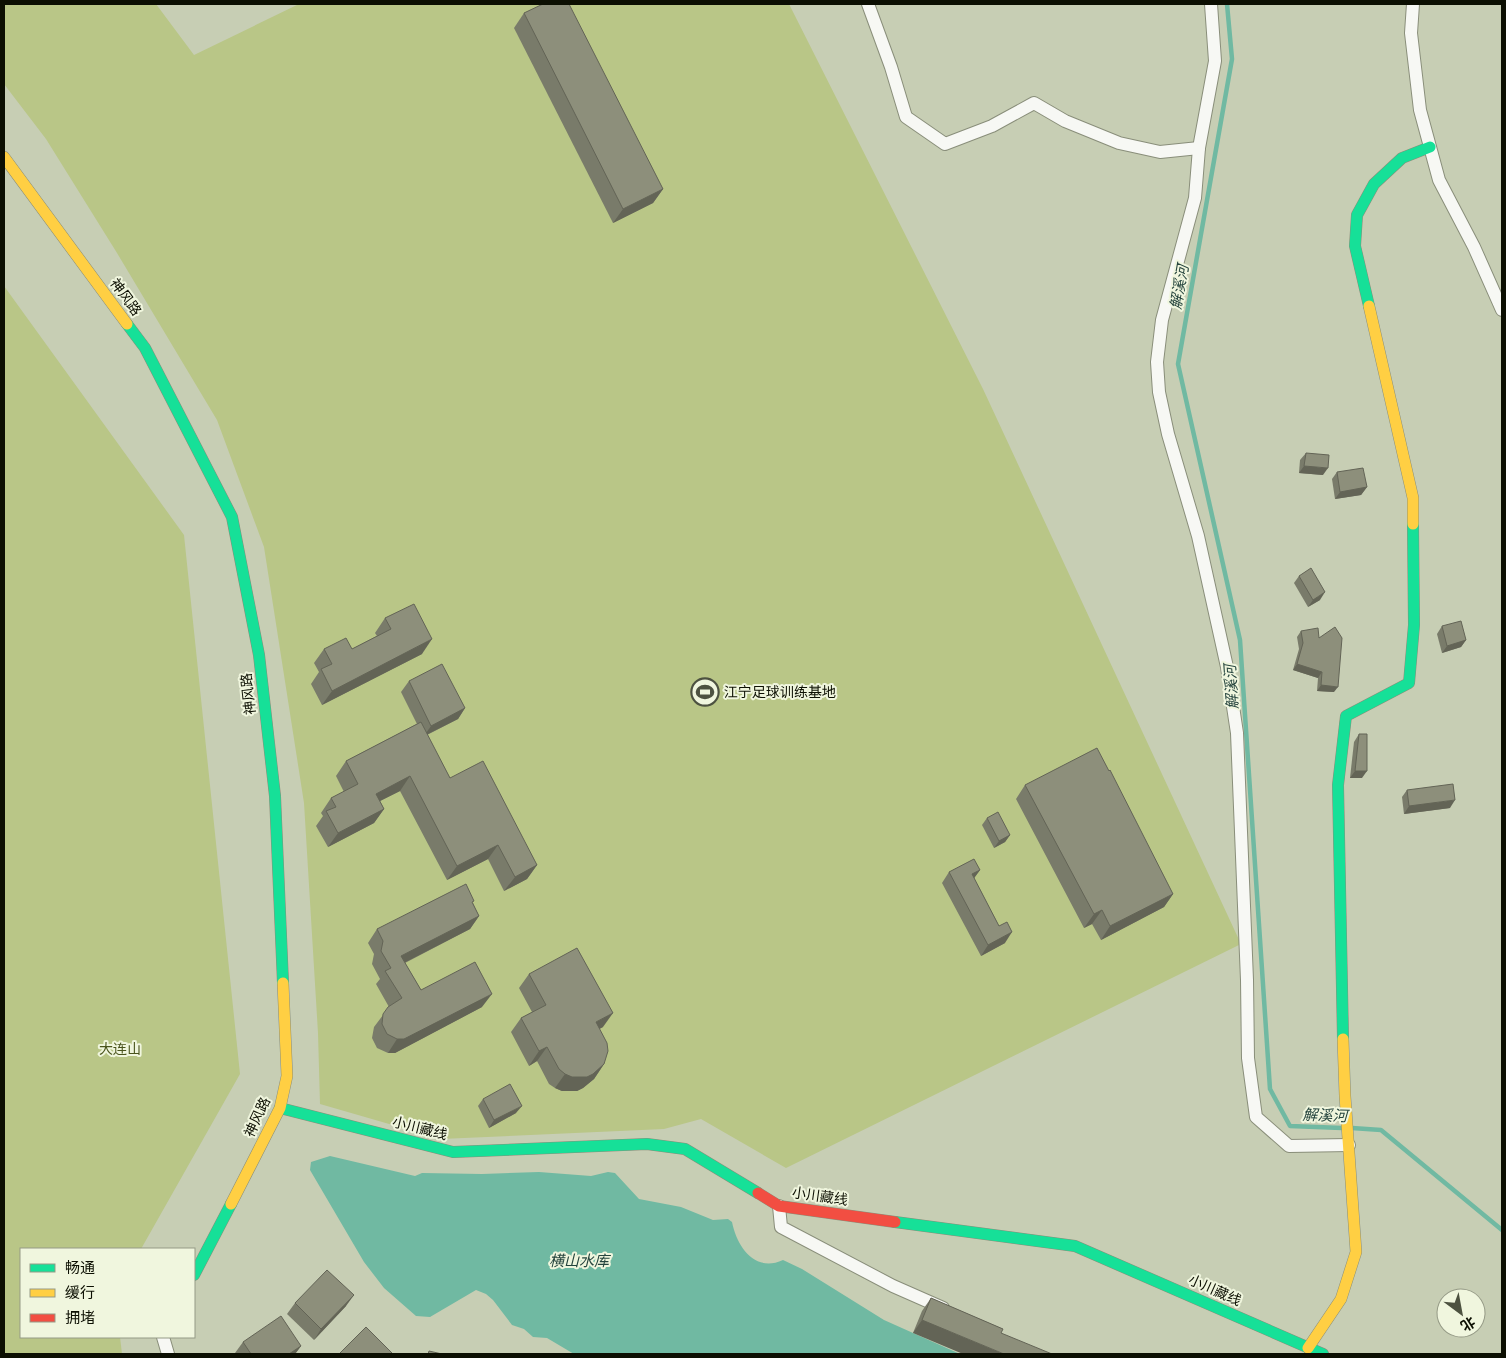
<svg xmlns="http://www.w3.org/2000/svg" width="1506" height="1358" font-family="'IBM Plex Sans','Noto Sans SC',sans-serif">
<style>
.green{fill:#b9c687}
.water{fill:#70b9a2}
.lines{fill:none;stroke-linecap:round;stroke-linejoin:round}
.stream{stroke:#70b9a2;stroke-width:4.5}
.street-casing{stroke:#898e7a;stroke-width:14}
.fast-casing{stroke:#898e7a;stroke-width:12}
.slow-casing{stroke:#898e7a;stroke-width:12}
.jam-casing{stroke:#898e7a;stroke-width:12}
.street{stroke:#f7f8f4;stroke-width:12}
.fast{stroke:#16e098;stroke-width:11}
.slow{stroke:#ffcf43;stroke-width:11}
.jam{stroke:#f24e42;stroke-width:11}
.wall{fill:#797b6a}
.shaded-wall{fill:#636456}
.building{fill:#8d8f7b;stroke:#636456}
.labels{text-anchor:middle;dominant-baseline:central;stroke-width:4;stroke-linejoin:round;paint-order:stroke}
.street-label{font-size:14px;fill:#0c0f02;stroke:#f0f6de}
.poi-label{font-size:14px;fill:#0c0f02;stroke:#f0f6de;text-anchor:start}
.park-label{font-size:14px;fill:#4a541d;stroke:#f0f6de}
.water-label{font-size:15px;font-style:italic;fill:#25443d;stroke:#f0f6de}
</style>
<rect width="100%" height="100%" fill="#c7ceb4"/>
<!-- green -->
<g class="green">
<polygon points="4,4 156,4 194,55 299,4 789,4 983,389 1241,944 786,1168 701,1119 664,1129 441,1139 320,1104 318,1033 304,803 264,547 217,420 117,253 46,139 4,84"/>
<polygon points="4,286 184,535 240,1074 141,1249 21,1249 21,1337 120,1337 122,1354 4,1354"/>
</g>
<!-- water -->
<path class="water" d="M330 1156 415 1176 422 1173 482 1174 539 1172 591 1176 608 1172 615 1173 639 1199 681 1207 713 1220 728 1219 732 1222C737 1247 755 1273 783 1260L802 1269 884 1320 960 1354H574L547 1338 533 1337 524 1329 512 1325 493 1300 486 1294 476 1290 430 1317 416 1316 384 1288 364 1262 310 1170 311 1162Z"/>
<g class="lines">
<!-- stream -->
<g class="stream">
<polyline points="1227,4 1232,59 1178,364 1240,640 1270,1089 1290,1126 1342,1128"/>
<polyline points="1352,1128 1381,1130 1502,1230"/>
</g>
<!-- street casing -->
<g class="street-casing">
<g id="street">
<polyline points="868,4 891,67 906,117 945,144 992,126 1034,103 1065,121 1119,143 1160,152 1199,148"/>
<polyline points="1211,4 1215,61 1199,148 1195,198 1162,320 1157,362 1159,392 1168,434 1198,536 1227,667 1237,733 1247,980 1248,1058 1256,1117 1289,1146 1349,1145"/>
<polyline points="1413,4 1411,33 1420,110 1439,180 1474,247 1502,310"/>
<polyline points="779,1206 781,1227 893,1286 943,1308"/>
<polyline points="163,1337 168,1354"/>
</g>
</g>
<!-- fast casing -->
<g class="fast-casing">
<g id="fast">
<polyline points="1369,306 1355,246 1357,215 1374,184 1402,158 1430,147"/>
<polyline points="127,324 145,348 232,517 259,655 275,796 283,983"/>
<polyline points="1343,1039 1338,785 1346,716 1409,683 1414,625 1413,524"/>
<polyline points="280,1108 453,1152 647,1144 685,1149 758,1193"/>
<polyline points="895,1222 1075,1246 1323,1354"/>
<polyline points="194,1275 231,1204"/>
</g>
</g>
<!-- slow casing -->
<g class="slow-casing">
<g id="slow">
<polyline points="4,157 127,324"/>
<polyline points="1369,306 1413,498 1413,524"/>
<polyline points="231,1204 280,1108 287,1076 283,983"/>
<polyline points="1308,1348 1341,1299 1356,1252 1345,1096 1343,1039"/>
</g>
</g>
<!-- jam casing -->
<g class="jam-casing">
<polyline id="jam" points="758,1193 779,1206 895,1222"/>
</g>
<!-- street -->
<use href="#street" class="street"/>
<!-- fast -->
<use href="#fast" class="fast"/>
<!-- slow -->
<use href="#slow" class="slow"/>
<!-- jam -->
<use href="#jam" class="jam"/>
</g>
<!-- wall -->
<g class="wall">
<polygon points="524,13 663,189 653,203 613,223 514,28"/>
<polygon points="1306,453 1323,475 1299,473 1300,460"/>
<polygon points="1337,472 1367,487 1361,495 1335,499 1332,479"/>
<polygon points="1299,576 1320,600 1308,607 1294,583"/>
<polygon points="385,618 422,654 322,705 311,684 319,672 314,663 324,649 352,649 377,636 375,633"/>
<polygon points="1442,626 1466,640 1461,647 1442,653 1437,634"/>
<polygon points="1301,631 1319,638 1334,692 1317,691 1318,678 1293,670 1299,649 1297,637"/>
<polygon points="409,681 465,708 458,719 427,735 450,778 537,865 527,879 504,891 488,859 447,880 400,791 380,801 384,809 374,823 328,847 316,826 323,816 321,813 331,798 344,792 336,776 346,761 417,724 401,692"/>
<polygon points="1359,734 1362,778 1350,778 1354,742"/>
<polygon points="1025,785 1173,894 1164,907 1101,940 1092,924 1084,928 1016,799"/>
<polygon points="1407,790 1450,808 1404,814 1402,797"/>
<polygon points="987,818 1010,835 1005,842 994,848 982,825"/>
<polygon points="980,870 974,878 999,926 1005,943 981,956 942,883 949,872"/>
<polygon points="473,903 479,916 470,929 405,963 421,990 482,1007 395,1053 388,1053 377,1048 372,1038 374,1027 389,1007 376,984 380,979 372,964 374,954 368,943 377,929"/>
<polygon points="529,974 603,1027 599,1029 604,1064 594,1079 583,1088 577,1091 562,1091 555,1088 549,1084 537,1061 529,1066 511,1032 521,1018 532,1012 519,988"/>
<polygon points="483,1099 516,1113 489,1128 478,1106"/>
<polygon points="931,1298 1003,1329 913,1333 922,1311"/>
<polygon points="295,1303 346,1306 314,1340 287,1314"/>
<polygon points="243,1342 301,1346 295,1354 236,1354 235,1353"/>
</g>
<!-- shaded-wall -->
<g class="shaded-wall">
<polygon points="663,189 653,203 613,223 623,209"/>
<polygon points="1304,466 1328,468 1323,475 1299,473"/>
<polygon points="1367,487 1361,495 1335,499 1340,492"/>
<polygon points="1325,592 1320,600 1308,607 1313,600"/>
<polygon points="432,639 422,654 322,705 332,691"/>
<polygon points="1466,640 1461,647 1442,653 1447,646"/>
<polygon points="1297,664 1322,672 1318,678 1293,670"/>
<polygon points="1321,685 1338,687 1334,692 1317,691"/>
<polygon points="465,708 458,719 424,736 431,726"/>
<polygon points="1355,771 1367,771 1362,778 1350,778"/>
<polygon points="410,776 400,791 366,808 376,794"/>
<polygon points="1455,800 1450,808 1404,814 1409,806"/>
<polygon points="384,809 374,823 328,847 338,833"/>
<polygon points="1010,835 1005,842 994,848 999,841"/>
<polygon points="498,845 488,859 447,880 457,866"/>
<polygon points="537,865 527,879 504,891 515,877"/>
<polygon points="980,870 972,881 972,874"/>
<polygon points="1173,894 1164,907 1101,940 1110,926"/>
<polygon points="1102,910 1092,924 1084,928 1094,914"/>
<polygon points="479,916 470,929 392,969 401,956"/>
<polygon points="1012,932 1005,943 981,956 988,945"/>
<polygon points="492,994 482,1007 395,1053 388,1053 397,1039"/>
<polygon points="613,1013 603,1027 586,1036 596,1022"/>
<polygon points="547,1047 537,1061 529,1066 539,1051"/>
<polygon points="604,1064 594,1079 583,1088 577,1091 562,1091 555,1088 565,1074"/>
<polygon points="522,1106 516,1113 489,1128 494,1120"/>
<polygon points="354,1295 346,1306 314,1340 321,1329"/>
<polygon points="922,1320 1004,1354 963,1354 913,1333"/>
<polygon points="301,1346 295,1354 289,1354"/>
</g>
<!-- building -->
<g class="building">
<polygon points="543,4 569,4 663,189 623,209 524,13"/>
<polygon points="1306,453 1329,455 1328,468 1304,466"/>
<polygon points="1363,468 1367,487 1340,492 1337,472"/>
<polygon points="1311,568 1325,592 1313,600 1299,576"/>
<polygon points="414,604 432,639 332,691 321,669 332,664 324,649 346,638 352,649 391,629 385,618"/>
<polygon points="1461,621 1466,640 1447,646 1442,626"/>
<polygon points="1335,627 1342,638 1338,687 1321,685 1322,672 1297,664 1303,643 1301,631 1318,628 1319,638"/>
<polygon points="442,664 465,708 431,726 409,681"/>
<polygon points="421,722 450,778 483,761 537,865 515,877 498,845 457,866 410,776 376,794 384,809 338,833 326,811 336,807 331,798 358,784 346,761"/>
<polygon points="1359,734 1367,734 1367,771 1355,771"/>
<polygon points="1097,748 1109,771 1110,770 1173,894 1110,926 1102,910 1094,914 1025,785"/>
<polygon points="1453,784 1455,800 1409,806 1407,790"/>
<polygon points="998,812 1010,835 999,841 987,818"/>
<polygon points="974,859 980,870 972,874 999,926 1007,922 1012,932 988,945 949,872"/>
<polygon points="466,884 474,901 472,902 479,916 401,956 421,990 475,962 492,994 404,1039 397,1039 387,1034 382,1024 383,1014 388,1007 402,998 385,971 391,968 381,951 383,941 377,929"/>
<polygon points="577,948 613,1013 596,1022 607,1043 608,1051 604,1064 593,1074 587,1077 572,1077 565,1074 559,1069 547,1047 539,1051 521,1018 546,1005 529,974"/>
<polygon points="510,1084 522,1106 494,1120 483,1099"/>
<polygon points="327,1270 354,1295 321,1329 295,1303"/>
<polygon points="931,1298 1003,1329 1001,1333 1052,1354 1004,1354 922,1320"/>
<polygon points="281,1316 301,1346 289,1354 251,1354 243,1342"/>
<polygon points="366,1327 392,1353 390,1354 339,1354"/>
<polygon points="429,1351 442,1354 428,1354"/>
</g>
<!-- icons -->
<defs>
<g id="stadium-ring" transform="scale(1.4375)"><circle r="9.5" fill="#f0f6de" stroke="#4d5240" stroke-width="1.5"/><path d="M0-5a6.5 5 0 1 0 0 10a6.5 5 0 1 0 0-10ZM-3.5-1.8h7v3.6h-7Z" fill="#4d5240"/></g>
</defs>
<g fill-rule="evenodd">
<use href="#stadium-ring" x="705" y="692"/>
</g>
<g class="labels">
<!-- street labels -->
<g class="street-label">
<text transform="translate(126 297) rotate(54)">神风路</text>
<text transform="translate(248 694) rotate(-96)">神风路</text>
<text transform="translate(257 1117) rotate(-65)">神风路</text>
<text transform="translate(420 1128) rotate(14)">小川藏线</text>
<text transform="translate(820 1196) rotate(8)">小川藏线</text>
<text transform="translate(1215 1290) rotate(24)">小川藏线</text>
</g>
<!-- poi labels -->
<g class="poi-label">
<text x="724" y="692">江宁足球训练基地</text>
</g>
<!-- park labels -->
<g class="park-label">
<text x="120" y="1049">大连山</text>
</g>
<!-- water labels -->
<g class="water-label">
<text transform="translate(1179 287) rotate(-80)">解溪河</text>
<text transform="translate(1231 687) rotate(-94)">解溪河</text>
<text transform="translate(1325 1115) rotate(2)">解溪河</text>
<text x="579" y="1260">横山水库</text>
</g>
</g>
<!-- border -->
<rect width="1506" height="1358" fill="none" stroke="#0c0f02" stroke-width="10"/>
<!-- legend -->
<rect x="20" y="1248" width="175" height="90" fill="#f0f6de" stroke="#959a86"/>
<rect x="30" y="1264" width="25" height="8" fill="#16e098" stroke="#959a86"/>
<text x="65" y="1273" font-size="15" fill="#0c0f02">畅通</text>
<rect x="30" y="1289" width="25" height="8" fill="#ffcf43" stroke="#959a86"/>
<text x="65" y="1298" font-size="15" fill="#0c0f02">缓行</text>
<rect x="30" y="1314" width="25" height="8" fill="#f24e42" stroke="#959a86"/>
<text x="65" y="1323" font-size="15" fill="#0c0f02">拥堵</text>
<!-- north arrow -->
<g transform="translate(1461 1313) rotate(148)"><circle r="24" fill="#f0f6de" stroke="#959a86"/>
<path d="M0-4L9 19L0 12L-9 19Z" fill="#4d5240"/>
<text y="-8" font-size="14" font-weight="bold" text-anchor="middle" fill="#0c0f02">北</text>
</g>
</svg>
